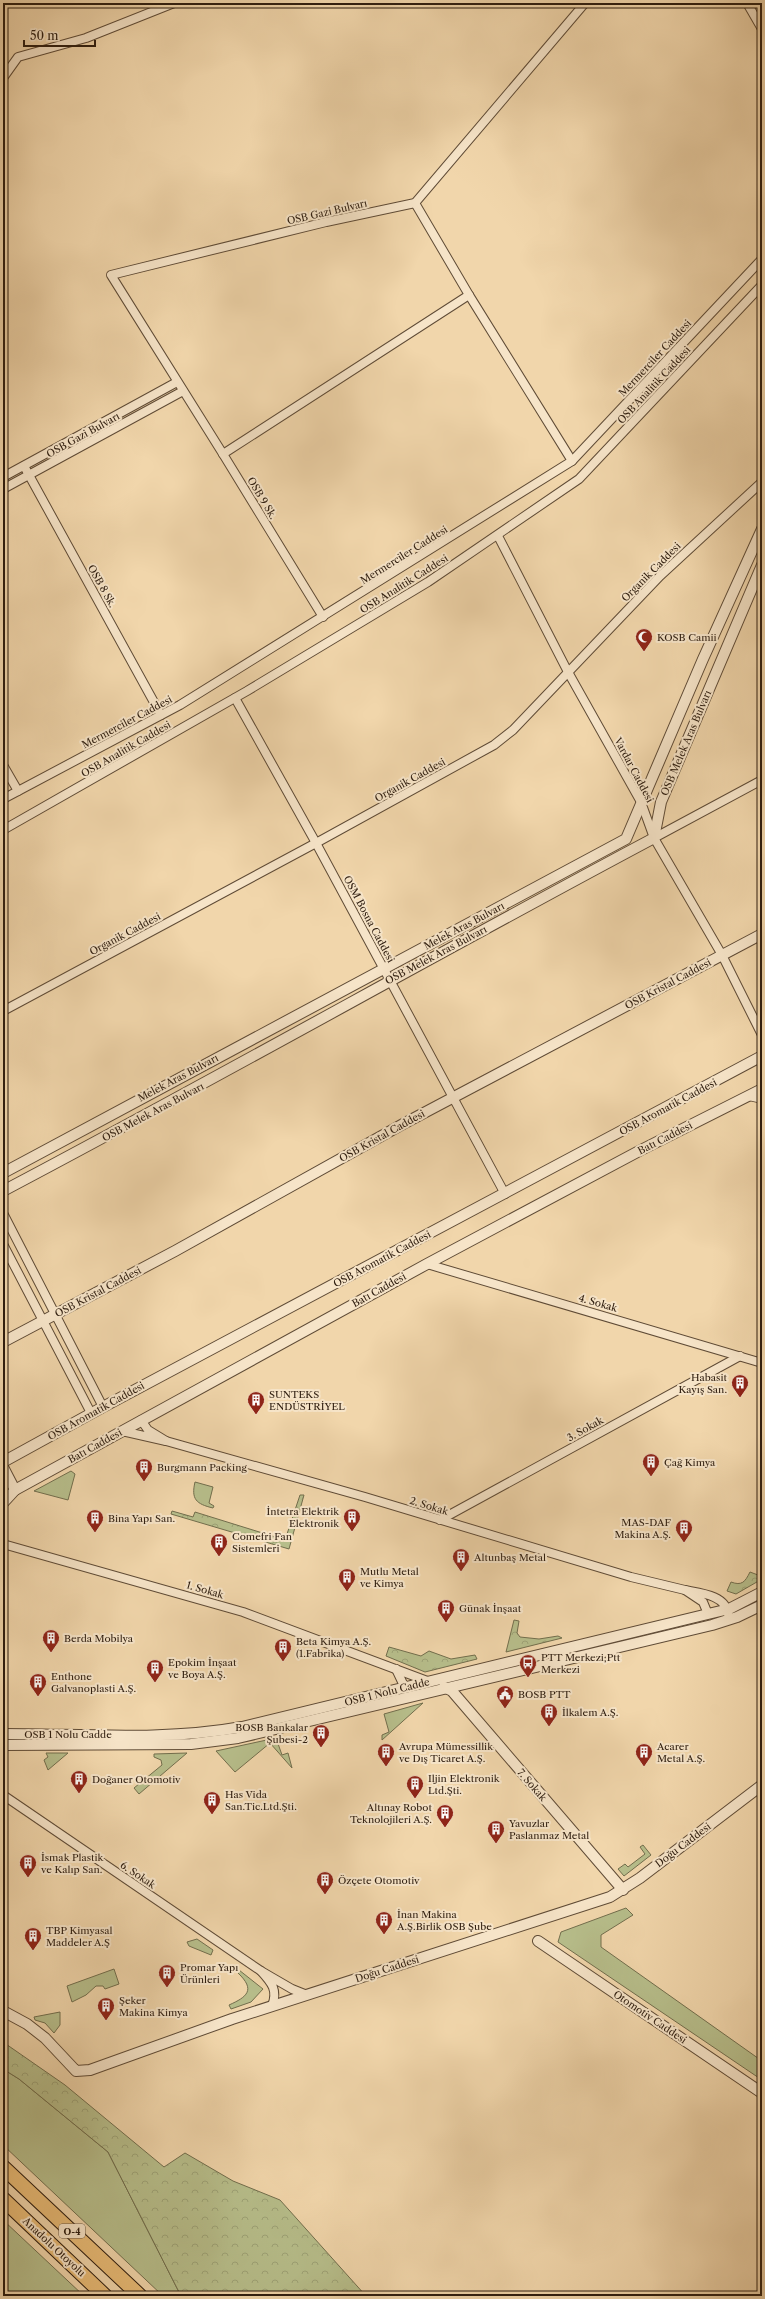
<svg xmlns="http://www.w3.org/2000/svg" width="765" height="2299" font-family="'Libre Caslon Text',serif">
<style>
.green{fill:#b7be8b;stroke:#726e4d}
.forest{fill:url(#forest-crowns);stroke:#726e4d}
.lines{fill:none;stroke-linecap:round;stroke-linejoin:round}
.minor-casing{stroke:#5f4b36;stroke-width:10}
.tertiary-casing{stroke:#5f4b36;stroke-width:12}
.motorway-casing{stroke:#2e1d0f;stroke-width:16}
.minor{stroke:#f6e4c8;stroke-width:8}
.tertiary{stroke:#f6e4c8;stroke-width:10}
.motorway{stroke:#e8bb76;stroke-width:14}
.labels{text-anchor:middle;dominant-baseline:central;stroke-width:4;stroke-linejoin:round;paint-order:stroke}
.shield{fill:#f6e4c8;stroke:#6a5946;stroke-width:1}
.shield-label{font-size:9px;font-weight:bold;fill:#2e1d0f}
.street-label{font-size:10px;fill:#2e1d0f;stroke:#f6e4c8}
.poi-label{font-size:10px;fill:#2e1d0f;stroke:#f6e4c8;text-anchor:start}
</style>
<defs>
<pattern id="forest-crowns" width="20" height="18" patternUnits="userSpaceOnUse"><rect width="20" height="18" fill="#b7be8b"/><path d="M2 6a3 3 0 1 1 6 0M12 15a3 3 0 1 1 6 0" fill="none" stroke="#9ea377"/></pattern>
</defs>
<rect width="100%" height="100%" fill="#f1d6ab"/>
<filter id="stains"><feTurbulence type="fractalNoise" baseFrequency=".005" numOctaves="4"/><feColorMatrix values="0 0 0 0 .2 0 0 0 0 .09 0 0 0 0 .02 0 0 0 .5 -.17"/></filter>
<radialGradient id="worn" r=".72"><stop offset=".6" stop-color="#630" stop-opacity="0"/><stop offset="1" stop-color="#630" stop-opacity=".3"/></radialGradient>
<!-- green -->
<g class="green">
<polygon points="71,1471 75,1474 68,1500 34,1491"/>
<path d="M195 1482 213 1487 209 1503 214 1506 213 1508C196 1504 191 1499 195 1482Z"/>
<polygon points="423,1703 382,1740 382,1735 389,1732 384,1714"/>
<polygon points="276,1738 282,1755 288,1753 292,1768 270,1743 235,1772 216,1751"/>
<polygon points="46,1753 68,1753 48,1770 44,1760 48,1757"/>
<polygon points="187,1753 139,1794 134,1788 162,1765 161,1760 154,1757 154,1754"/>
<polygon points="643,1845 651,1855 624,1876 618,1869 625,1864 628,1867 645,1854 640,1847"/>
<polygon points="626,1908 633,1915 601,1935 601,1947 762,2061 762,2080 558,1942 561,1932"/>
<polygon points="197,1939 213,1950 211,1955 189,1946 187,1942"/>
<polygon points="114,1969 119,1984 105,1989 103,1986 96,1986 86,1995 72,2002 67,1986"/>
<path d="M239 1970 263 1989 251 2002 231 2009 229 2005C247 1997 256 1990 238 1973Z"/>
<polygon points="60,2012 60,2025 54,2033 45,2023 35,2020 34,2017"/>
<polygon points="3,2069 19,2079 108,2152 181,2296 163,2296 3,2145"/>
<polygon points="3,2220 84,2296 3,2296"/>
</g>
<!-- forest -->
<g class="forest">
<polygon points="300,1495 304,1495 289,1549 171,1514 172,1511 193,1517 195,1512 285,1540"/>
<path d="M750 1572 758 1575 762 1573V1579L736 1594 727 1591 731 1582C742 1586 745 1582 750 1572Z"/>
<polygon points="514,1620 519,1621 517,1633 520,1637 539,1639 558,1636 562,1638 506,1652"/>
<polygon points="389,1647 421,1656 429,1651 451,1659 475,1655 477,1659 425,1672 386,1656"/>
<polygon points="3,2042 65,2085 164,2167 185,2153 233,2181 280,2200 366,2296 181,2296 108,2152 19,2079 3,2069"/>
</g>
<g class="lines">
<!-- minor casing -->
<g class="minor-casing">
<g id="minor">
<polyline points="747,3 762,29"/>
<polyline points="3,78 18,57 86,38 174,3"/>
<polyline points="415,203 469,295 572,461"/>
<polyline points="223,454 469,295"/>
<polyline points="24,466 161,715"/>
<polyline points="3,477 177,382"/>
<polyline points="3,489 183,391"/>
<polyline points="498,536 568,672 641,802 654,838 722,955 762,1035"/>
<polyline points="323,617 223,454 111,275 326,222 415,203 585,3"/>
<polyline points="235,698 316,843 505,1194"/>
<polyline points="3,765 18,791"/>
<polyline points="3,799 180,705 572,461 762,259"/>
<polyline points="3,830 247,691 428,582 579,479 762,285"/>
<polyline points="654,838 762,780"/>
<polyline points="3,1011 316,843 494,745 513,730 660,576 762,482"/>
<polyline points="749,1096 762,1099"/>
<polyline points="3,1213 103,1407"/>
<polyline points="3,1244 91,1413"/>
<polyline points="427,1264 762,1363"/>
<polyline points="122,1431 166,1441 148,1430 141,1420"/>
<polyline points="166,1441 365,1497 631,1577 685,1590"/>
<polyline points="440,1520 740,1356"/>
<polyline points="3,1544 243,1612 430,1682"/>
<path d="M708 1614 703 1602 685 1590C700 1593 726 1595 728 1614"/>
<polyline points="396,1669 405,1688"/>
<polyline points="3,1795 261,1971"/>
<path d="M272 2006C278 1990 272 1983 261 1971L292 1989 307 1995"/>
</g>
</g>
<!-- tertiary casing -->
<g class="tertiary-casing">
<g id="tertiary">
<polyline points="3,1173 626,839 703,659 762,529"/>
<path d="M3 1191C221 1076 436 954 654 838L661 802 762 565"/>
<polyline points="3,1342 175,1251 403,1124 762,934"/>
<polyline points="3,1462 103,1407 762,1056"/>
<polyline points="3,1467 15,1490"/>
<polyline points="3,1503 15,1490 427,1264 641,1150 762,1089"/>
<polyline points="444,1687 452,1691 623,1890"/>
<path d="M3 1734C81 1734 165 1741 242 1727L708 1614 729 1609 762 1592"/>
<polyline points="3,1745 191,1744 238,1738 712,1625 737,1617 762,1605"/>
<polyline points="538,1941 762,2093"/>
<polyline points="3,2011 27,2024 45,2038 76,2071 90,2070 232,2019 610,1897 640,1878 762,1785"/>
</g>
</g>
<!-- motorway casing -->
<g class="motorway-casing">
<g id="motorway">
<polyline points="3,2167 140,2296"/>
<polyline points="3,2199 105,2296"/>
</g>
</g>
<!-- minor -->
<use href="#minor" class="minor"/>
<!-- tertiary -->
<use href="#tertiary" class="tertiary"/>
<!-- motorway -->
<use href="#motorway" class="motorway"/>
</g>
<!-- icons -->
<defs>
<g id="mosque-pin" transform="scale(0.9)"><path d="M0 17L-7.5 6A9.5 9.5 0 1 1 7.5 6Z" fill="#8f2418" stroke="#f6e4c8"/><path d="M3.5-4.9A6 6 0 1 0 3.5 4.9A5 5 0 1 1 3.5-4.9Z" fill="#fff"/></g>
<g id="building-pin" transform="scale(0.9)"><path d="M0 17L-7.5 6A9.5 9.5 0 1 1 7.5 6Z" fill="#8f2418" stroke="#f6e4c8"/><path d="M-4-6H4V6H1V3H-1V6H-4ZM-2.5-4.3h1.7v1.8h-1.7ZM.8-4.3h1.7v1.8H.8ZM-2.5-1h1.7V.8h-1.7ZM.8-1h1.7V.8H.8Z" fill="#fff"/></g>
<g id="bus-pin" transform="scale(0.9)"><path d="M0 17L-7.5 6A9.5 9.5 0 1 1 7.5 6Z" fill="#8f2418" stroke="#f6e4c8"/><path d="M-5-6H5V4H4V6H2V4H-2V6H-4V4H-5ZM-3.5-4V0h7V-4ZM-3.5 1.2v1.5H-2V1.2ZM2 1.2v1.5H3.5V1.2Z" fill="#fff"/></g>
<g id="civic-pin" transform="scale(0.9)"><path d="M0 17L-7.5 6A9.5 9.5 0 1 1 7.5 6Z" fill="#8f2418" stroke="#f6e4c8"/><path d="M-.6-6.5H3V-4.5H.6V-3L4-1V1h2V6H-6V1h2V-1L-.6-3ZM-1.2 2.5V6h2.4V2.5Z" fill="#fff"/></g>
</defs>
<g fill-rule="evenodd">
<use href="#mosque-pin" x="644" y="637"/>
<use href="#building-pin" x="740" y="1383"/>
<use href="#building-pin" x="256" y="1400"/>
<use href="#building-pin" x="651" y="1462"/>
<use href="#building-pin" x="144" y="1467"/>
<use href="#building-pin" x="352" y="1517"/>
<use href="#building-pin" x="95" y="1518"/>
<use href="#building-pin" x="684" y="1528"/>
<use href="#building-pin" x="219" y="1542"/>
<use href="#building-pin" x="461" y="1557"/>
<use href="#building-pin" x="347" y="1577"/>
<use href="#building-pin" x="446" y="1608"/>
<use href="#building-pin" x="51" y="1638"/>
<use href="#building-pin" x="283" y="1647"/>
<use href="#bus-pin" x="528" y="1663"/>
<use href="#building-pin" x="155" y="1668"/>
<use href="#building-pin" x="38" y="1682"/>
<use href="#civic-pin" x="505" y="1694"/>
<use href="#building-pin" x="549" y="1712"/>
<use href="#building-pin" x="321" y="1733"/>
<use href="#building-pin" x="386" y="1752"/>
<use href="#building-pin" x="644" y="1752"/>
<use href="#building-pin" x="79" y="1779"/>
<use href="#building-pin" x="415" y="1784"/>
<use href="#building-pin" x="212" y="1800"/>
<use href="#building-pin" x="445" y="1813"/>
<use href="#building-pin" x="496" y="1829"/>
<use href="#building-pin" x="28" y="1863"/>
<use href="#building-pin" x="325" y="1880"/>
<use href="#building-pin" x="384" y="1920"/>
<use href="#building-pin" x="33" y="1936"/>
<use href="#building-pin" x="167" y="1973"/>
<use href="#building-pin" x="106" y="2006"/>
</g>
<g class="labels">
<!-- shield labels -->
<rect class="shield" x="59" y="2224" width="26" height="14" rx="3"/>
<g class="shield-label">
<text x="72" y="2231">O-4</text>
</g>
<!-- street labels -->
<g class="street-label">
<text transform="translate(327 212) rotate(-13)">OSB Gazi Bulvarı</text>
<text transform="translate(655 358) rotate(-47)">Mermerciler Caddesi</text>
<text transform="translate(654 385) rotate(-47)">OSB Analitik Caddesi</text>
<text transform="translate(83 435) rotate(-29)">OSB Gazi Bulvarı</text>
<text transform="translate(262 498) rotate(59)">OSB 9 Sk.</text>
<text transform="translate(404 555) rotate(-32)">Mermerciler Caddesi</text>
<text transform="translate(651 572) rotate(-45)">Organik Caddesi</text>
<text transform="translate(404 584) rotate(-32)">OSB Analitik Caddesi</text>
<text transform="translate(102 586) rotate(61)">OSB 8 Sk.</text>
<text transform="translate(127 722) rotate(-28)">Mermerciler Caddesi</text>
<text transform="translate(686 743) rotate(-67)">OSB Melek Aras Bulvarı</text>
<text transform="translate(126 749) rotate(-30)">OSB Analitik Caddesi</text>
<text transform="translate(634 770) rotate(62)">Vardar Caddesi</text>
<text transform="translate(410 780) rotate(-29)">Organik Caddesi</text>
<text transform="translate(369 919) rotate(62)">OSM Bosna Caddesi</text>
<text transform="translate(464 926) rotate(-28)">Melek Aras Bulvarı</text>
<text transform="translate(125 934) rotate(-28)">Organik Caddesi</text>
<text transform="translate(436 955) rotate(-28)">OSB Melek Aras Bulvarı</text>
<text transform="translate(668 984) rotate(-28)">OSB Kristal Caddesi</text>
<text transform="translate(178 1078) rotate(-28)">Melek Aras Bulvarı</text>
<text transform="translate(668 1107) rotate(-28)">OSB Aromatik Caddesi</text>
<text transform="translate(153 1112) rotate(-28)">OSB Melek Aras Bulvarı</text>
<text transform="translate(382 1136) rotate(-29)">OSB Kristal Caddesi</text>
<text transform="translate(665 1138) rotate(-27)">Batı Caddesi</text>
<text transform="translate(382 1259) rotate(-28)">OSB Aromatik Caddesi</text>
<text transform="translate(379 1290) rotate(-29)">Batı Caddesi</text>
<text transform="translate(98 1292) rotate(-28)">OSB Kristal Caddesi</text>
<text transform="translate(598 1303) rotate(16)">4. Sokak</text>
<text transform="translate(96 1411) rotate(-29)">OSB Aromatik Caddesi</text>
<text transform="translate(585 1429) rotate(-29)">3. Sokak</text>
<text transform="translate(95 1446) rotate(-29)">Batı Caddesi</text>
<text transform="translate(429 1506) rotate(17)">2. Sokak</text>
<text transform="translate(205 1590) rotate(16)">1. Sokak</text>
<text transform="translate(387 1692) rotate(-14)">OSB 1 Nolu Cadde</text>
<text x="68" y="1734">OSB 1 Nolu Cadde</text>
<text transform="translate(532 1785) rotate(49)">7. Sokak</text>
<text transform="translate(683 1845) rotate(-37)">Doğu Caddesi</text>
<text transform="translate(138 1875) rotate(34)">6. Sokak</text>
<text transform="translate(387 1969) rotate(-18)">Doğu Caddesi</text>
<text transform="translate(650 2017) rotate(34)">Otomotiv Caddesi</text>
<text transform="translate(54 2247) rotate(43)">Anadolu Otoyolu</text>
</g>
<!-- poi labels -->
<g class="poi-label">
<text x="657" y="637">KOSB Camii</text>
<text x="727" y="1377" text-anchor="end">Habasit<tspan x="727" dy="12">Kayış San.</tspan></text>
<text x="269" y="1394">SUNTEKS<tspan x="269" dy="12">ENDÜSTRİYEL</tspan></text>
<text x="664" y="1462">Çağ Kimya</text>
<text x="157" y="1467">Burgmann Packing</text>
<text x="339" y="1511" text-anchor="end">İntetra Elektrik<tspan x="339" dy="12">Elektronik</tspan></text>
<text x="108" y="1518">Bina Yapı San.</text>
<text x="671" y="1522" text-anchor="end">MAS-DAF<tspan x="671" dy="12">Makina A.Ş.</tspan></text>
<text x="232" y="1536">Comefri Fan<tspan x="232" dy="12">Sistemleri</tspan></text>
<text x="474" y="1557">Altunbaş Metal</text>
<text x="360" y="1571">Mutlu Metal<tspan x="360" dy="12">ve Kimya</tspan></text>
<text x="459" y="1608">Günak İnşaat</text>
<text x="64" y="1638">Berda Mobilya</text>
<text x="296" y="1641">Beta Kimya A.Ş.<tspan x="296" dy="12">(1.Fabrika)</tspan></text>
<text x="541" y="1657">PTT Merkezi;Ptt<tspan x="541" dy="12">Merkezi</tspan></text>
<text x="168" y="1662">Epokim İnşaat<tspan x="168" dy="12">ve Boya A.Ş.</tspan></text>
<text x="51" y="1676">Enthone<tspan x="51" dy="12">Galvanoplasti A.Ş.</tspan></text>
<text x="518" y="1694">BOSB PTT</text>
<text x="562" y="1712">İlkalem A.Ş.</text>
<text x="308" y="1727" text-anchor="end">BOSB Bankalar<tspan x="308" dy="12">Şubesi-2</tspan></text>
<text x="399" y="1746">Avrupa Mümessillik<tspan x="399" dy="12">ve Dış Ticaret A.Ş.</tspan></text>
<text x="657" y="1746">Acarer<tspan x="657" dy="12">Metal A.Ş.</tspan></text>
<text x="428" y="1778">Iljin Elektronik<tspan x="428" dy="12">Ltd.Şti.</tspan></text>
<text x="92" y="1779">Doğaner Otomotiv</text>
<text x="225" y="1794">Has Vida<tspan x="225" dy="12">San.Tic.Ltd.Şti.</tspan></text>
<text x="432" y="1807" text-anchor="end">Altınay Robot<tspan x="432" dy="12">Teknolojileri A.Ş.</tspan></text>
<text x="509" y="1823">Yavuzlar<tspan x="509" dy="12">Paslanmaz Metal</tspan></text>
<text x="41" y="1857">İsmak Plastik<tspan x="41" dy="12">ve Kalıp San.</tspan></text>
<text x="338" y="1880">Özçete Otomotiv</text>
<text x="397" y="1914">İnan Makina<tspan x="397" dy="12">A.Ş.Birlik OSB Şube</tspan></text>
<text x="46" y="1930">TBP Kimyasal<tspan x="46" dy="12">Maddeler A.Ş</tspan></text>
<text x="180" y="1967">Promar Yapı<tspan x="180" dy="12">Ürünleri</tspan></text>
<text x="119" y="2000">Şeker<tspan x="119" dy="12">Makina Kimya</tspan></text>
</g>
</g>
<!-- margin -->
<rect width="765" height="2299" fill="none" stroke="#f1d6ab" stroke-width="16"/>
<rect x="4" y="4" width="757" height="2291" fill="none" stroke="#2e1d0f" stroke-width="2"/>
<rect x="8" y="8" width="749" height="2283" fill="none" stroke="#2e1d0f"/>
<!-- scale -->
<path d="M24 40v6h71v-6" fill="none" stroke="#2e1d0f" stroke-width="2"/>
<text x="30" y="40" font-size="12" fill="#2e1d0f" stroke="#f6e4c8" stroke-width="3" paint-order="stroke">50 m</text>
<rect width="100%" height="100%" filter="url(#stains)"/>
<rect width="100%" height="100%" fill="url(#worn)"/>
</svg>
